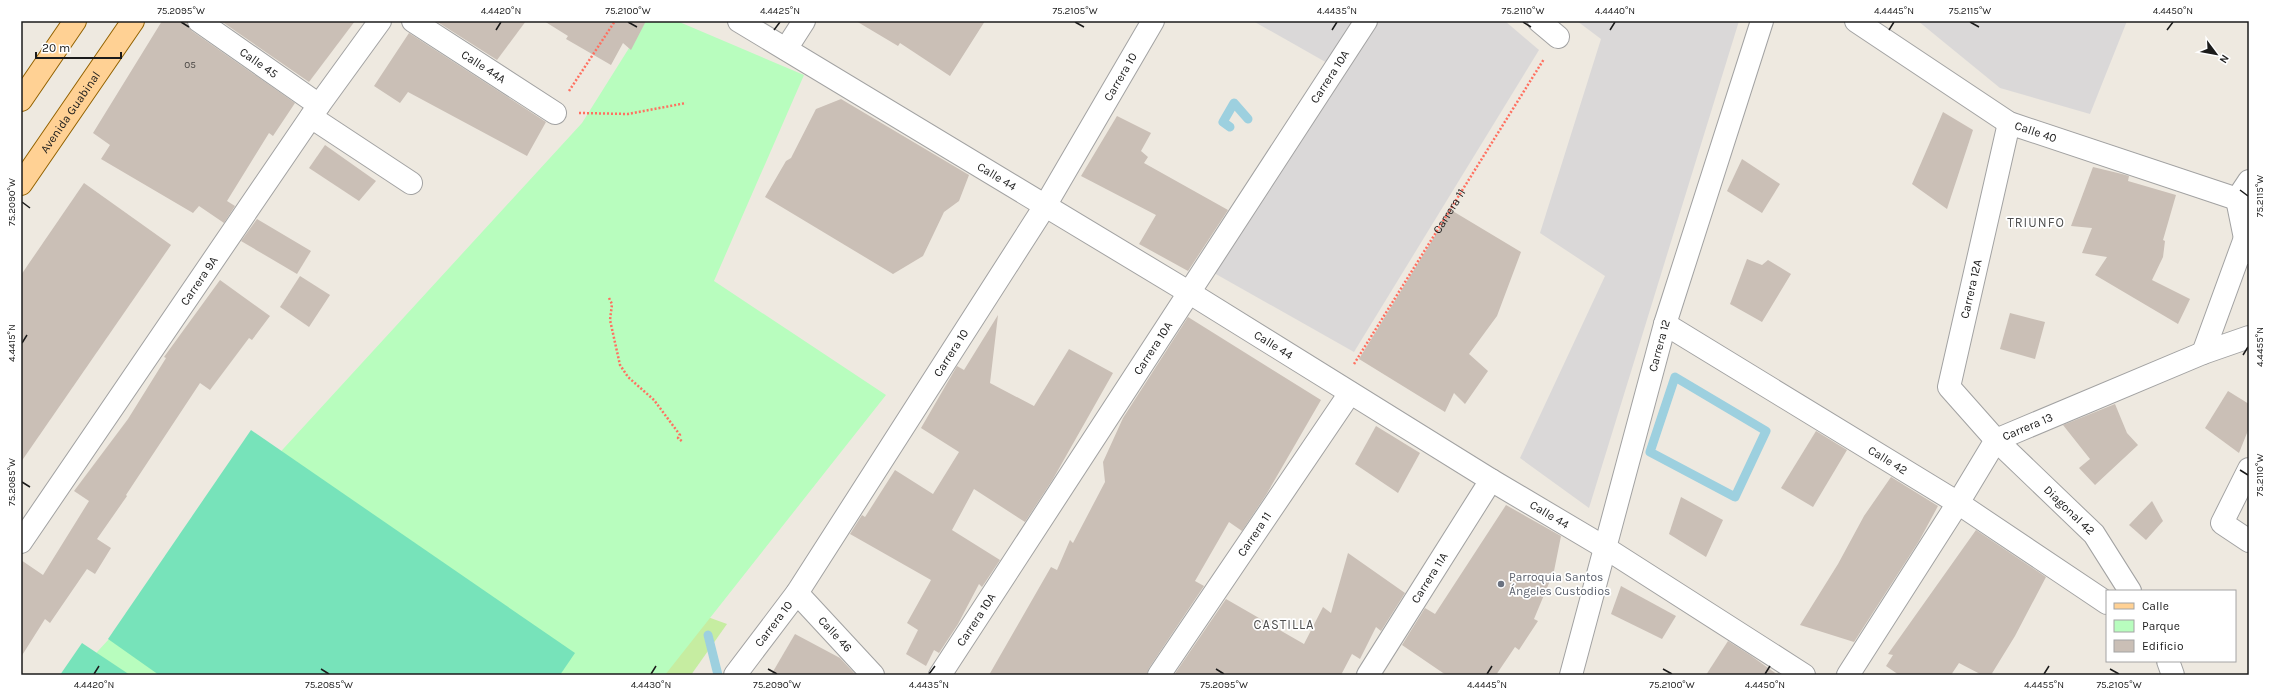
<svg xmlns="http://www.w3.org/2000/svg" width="2270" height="696" font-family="Karla,sans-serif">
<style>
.residential{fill:#dad8d8}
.grass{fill:#c6eda1}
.park{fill:#b8fdbe}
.pitch{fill:#77e3ba}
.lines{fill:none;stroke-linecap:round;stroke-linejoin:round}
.stream{stroke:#9dd0df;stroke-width:9}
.building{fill:#cabfb6}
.minor-casing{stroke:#a2a2a2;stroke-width:24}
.major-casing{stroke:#936200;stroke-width:24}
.path{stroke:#ff7060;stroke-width:2.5;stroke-dasharray:2 2;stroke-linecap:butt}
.minor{stroke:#fff;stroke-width:22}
.major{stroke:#ffd194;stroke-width:22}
.ticks{fill:none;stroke:#1b1b1b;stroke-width:1.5}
.worship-dot{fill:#6b7280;stroke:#fff;stroke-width:1.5}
.labels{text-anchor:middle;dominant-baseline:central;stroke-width:3.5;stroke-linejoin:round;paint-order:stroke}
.number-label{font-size:10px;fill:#474442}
.street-label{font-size:12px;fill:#1b1b1b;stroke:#fff}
.worship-label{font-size:12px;fill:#5b616d;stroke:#fff;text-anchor:start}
.neighbourhood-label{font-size:13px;letter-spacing:1px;fill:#4e4e4e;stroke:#fff}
.neatline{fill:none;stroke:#1b1b1b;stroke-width:1.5}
.ticks-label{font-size:10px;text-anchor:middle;fill:#1b1b1b}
</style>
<rect width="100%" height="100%" fill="#eee9e0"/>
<!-- residential -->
<g class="residential">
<polygon points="1253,21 1355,21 1329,64"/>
<polygon points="1376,21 1505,21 1539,50 1354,352 1214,273"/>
<polygon points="1577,21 1739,21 1589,508 1520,458 1605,276 1540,233 1601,39"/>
<polygon points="1918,21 2127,21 2090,114 2000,88"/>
</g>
<!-- grass -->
<polygon class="grass" points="617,584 727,624 691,675 612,675"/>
<!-- park -->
<polygon class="park" points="646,21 677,21 804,75 714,281 886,395 665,675 76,675 582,123"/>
<!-- pitch -->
<g class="pitch">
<polygon points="251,430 575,653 560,675 159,675 108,639"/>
<polygon points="82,643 130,675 60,675"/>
</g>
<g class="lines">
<!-- stream -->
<g class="stream">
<polyline points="1230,127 1223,122 1234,103 1248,119"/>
<polygon points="1675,377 1766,431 1735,497 1650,452"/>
<polyline points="708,635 718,675"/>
</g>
</g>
<!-- building -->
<g class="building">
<polygon points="162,21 187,21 192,31 295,103 273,136 269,133 227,201 235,206 224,223 199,206 193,213 101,159 110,145 93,133"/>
<polygon points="221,21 355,21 309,82"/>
<polygon points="436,21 526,21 497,60"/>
<polygon points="544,21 646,21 631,50 623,43 611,65 566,39 568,36"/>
<polygon points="856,21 985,21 950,76 900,43 898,46"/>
<polygon points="409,33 546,122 527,156 408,92 400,103 374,86"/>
<polygon points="841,99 969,175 959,201 944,212 923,256 893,274 765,197 786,161 791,158 816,109"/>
<polygon points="1943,112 1973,130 1947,209 1912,184"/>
<polygon points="1117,116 1151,133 1141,151 1148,157 1144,163 1228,210 1188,271 1139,244 1156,215 1081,176"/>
<polygon points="325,145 376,181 359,201 309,168"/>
<polygon points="1742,159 1780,184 1762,213 1727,191"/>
<polygon points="2093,167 2122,174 2129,176 2128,181 2176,195 2163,240 2165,241 2163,257 2152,280 2190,299 2178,324 2095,275 2107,257 2082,253 2092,228 2071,226"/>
<polygon points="84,183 171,245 21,462 21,275"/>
<polygon points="1451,210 1521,252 1497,316 1469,354 1488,371 1465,404 1454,393 1445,412 1359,359"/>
<polygon points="257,219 311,251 297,274 241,241"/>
<polygon points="1747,259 1762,265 1768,260 1791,274 1762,322 1730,304"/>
<polygon points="300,276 330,295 309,327 280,307"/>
<polygon points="220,280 270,316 252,340 249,338 210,390 200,383 126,495 127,496 97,539 111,548 95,574 87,569 50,623 45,619 21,657 21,560 43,575 89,501 74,491 128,419 166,358 164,357"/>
<polygon points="2010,313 2045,322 2035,359 2000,349"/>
<polygon points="998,315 990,383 1034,406 1069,349 1113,373 1053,479 1025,522 974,489 952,530 1000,560 982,587 979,584 958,624 939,653 934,650 926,666 906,654 918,630 907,623 931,580 850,534 862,515 865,517 895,470 933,494 959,452 921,428 957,366 964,370"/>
<polygon points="1188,317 1321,400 1266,495 1242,531 1229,522 1195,581 1204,586 1149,668 1147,675 989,675 1051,567 1057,570 1070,540 1073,543 1105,482 1103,462 1123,418"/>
<polygon points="2228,391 2249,404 2249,428 2239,453 2205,428"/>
<polygon points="2115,404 2127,433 2138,445 2095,485 2079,468 2090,459 2063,425"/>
<polygon points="1376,426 1420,453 1398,493 1355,464"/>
<polygon points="1816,431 1847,450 1813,507 1781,488"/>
<polygon points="1891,477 1938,506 1919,541 1854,642 1800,625 1838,564 1864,516"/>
<polygon points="1681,497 1723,520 1706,557 1669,534"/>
<polygon points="2152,501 2163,521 2146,540 2129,525"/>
<polygon points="1506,505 1561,536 1554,571 1534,619 1538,621 1519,650 1515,647 1496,675 1446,675 1402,645 1425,608 1435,614"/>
<polygon points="1976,530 2046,577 2015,636 1991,675 1982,675 1959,663 1951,675 1899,675 1886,666 1893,655 1888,654"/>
<polygon points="1348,553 1405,593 1381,631 1376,627 1360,659 1352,654 1341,675 1174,675 1226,599 1304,644 1323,607 1331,613"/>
<polygon points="1621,586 1676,616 1662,639 1611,614"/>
<polygon points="795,634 840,658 856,675 771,675"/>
<polygon points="1728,641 1750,655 1778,675 1706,675"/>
</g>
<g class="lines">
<!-- minor casing -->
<g class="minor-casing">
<g id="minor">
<path id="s2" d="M199 21 319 105"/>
<path id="s3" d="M413 21 555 113"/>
<path id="s4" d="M739 21 1190 293 1491 480 1604 547 1804 675"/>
<polyline points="1539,21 1558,37"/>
<path id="s5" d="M1856 21 2009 123 2237 199"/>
<polyline points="786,49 804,21"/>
<polyline points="311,117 411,183"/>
<path id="s6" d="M2009 123 1949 387 1996 440 2094 534 2130 591"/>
<polyline points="2237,199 2248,253"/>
<polyline points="2237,199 2249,181"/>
<path id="s7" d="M1665 324 1958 503 2107 603"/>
<polyline points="2203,353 2245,238"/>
<polyline points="2249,469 2222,523 2249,541"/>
<path id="s8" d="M21 542 319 105 380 21"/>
<path id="s9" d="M797 593 873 675"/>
<polyline points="2168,661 2173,675"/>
<path id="s10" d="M735 675 797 593 1045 206 1153 21"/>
<path id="s11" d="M940 675 1366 21"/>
<path id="s12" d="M1159 675 1350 393"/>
<path id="s13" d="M1368 675 1491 480"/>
<path id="s14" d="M1571 675 1665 324 1762 21"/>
<path id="s15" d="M1848 675 1958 503 1996 440 2203 353 2249 337"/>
</g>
</g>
<!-- major casing -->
<g class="major-casing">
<g id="major">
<polyline points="21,100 75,21"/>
<path id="s16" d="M21 184 133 21"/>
</g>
</g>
<!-- path -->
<g class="path">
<polyline points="569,91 615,21"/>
<polyline points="579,113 628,114 686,103"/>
<polyline points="609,298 612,304 610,320 620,365 628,377 654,400 680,435 678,438 683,442"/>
<path id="s1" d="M1354 364 1544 59"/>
</g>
<!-- minor -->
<use href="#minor" class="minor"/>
<!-- major -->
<use href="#major" class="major"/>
</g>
<!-- ticks -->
<path class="ticks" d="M181 22 189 27M628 22 637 27M1075 22 1084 27M1523 22 1531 27M1970 22 1979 27M496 30 501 22M774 30 780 22M1332 30 1337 22M1610 30 1615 22M1889 30 1894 22M2167 30 2173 22M2240 190 2248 196M22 202 30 208M22 343 27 335M2243 355 2248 347M2240 470 2248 475M22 482 30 487M321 669 329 674M768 669 777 674M1216 669 1224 674M1663 669 1672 674M2110 669 2119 674M94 674 99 666M651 674 656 666M929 674 935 666M1487 674 1492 666M1765 674 1770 666M2044 674 2049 666"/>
<!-- markers -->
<circle class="worship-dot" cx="1501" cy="584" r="4"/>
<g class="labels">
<!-- number labels -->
<g class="number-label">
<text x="190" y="65">05</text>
</g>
<!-- street labels -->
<g class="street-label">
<text stroke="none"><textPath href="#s2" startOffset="73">Calle 45</textPath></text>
<text stroke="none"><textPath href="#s3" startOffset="84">Calle 44A</textPath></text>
<text stroke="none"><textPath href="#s10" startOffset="712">Carrera 10</textPath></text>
<text stroke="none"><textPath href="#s11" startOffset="714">Carrera 10A</textPath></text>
<text stroke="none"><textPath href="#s16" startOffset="87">Avenida Guabinal</textPath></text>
<text stroke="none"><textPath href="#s5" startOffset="212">Calle 40</textPath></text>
<text stroke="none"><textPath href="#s4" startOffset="301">Calle 44</textPath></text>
<text stroke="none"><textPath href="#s1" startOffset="180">Carrera 11</textPath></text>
<text stroke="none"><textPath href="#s8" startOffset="316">Carrera 9A</textPath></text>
<text transform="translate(1971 289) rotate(-77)">Carrera 12A</text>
<text stroke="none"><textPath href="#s4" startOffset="625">Calle 44</textPath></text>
<text stroke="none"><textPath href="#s14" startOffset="341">Carrera 12</textPath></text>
<text stroke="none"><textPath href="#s11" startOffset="390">Carrera 10A</textPath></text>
<text stroke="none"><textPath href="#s10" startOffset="388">Carrera 10</textPath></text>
<text stroke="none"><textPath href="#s15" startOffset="312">Carrera 13</textPath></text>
<text stroke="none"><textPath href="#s7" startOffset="261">Calle 42</textPath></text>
<text stroke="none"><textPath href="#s6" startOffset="443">Diagonal 42</textPath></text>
<text stroke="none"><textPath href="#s4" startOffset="949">Calle 44</textPath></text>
<text stroke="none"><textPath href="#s12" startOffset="170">Carrera 11</textPath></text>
<text stroke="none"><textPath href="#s13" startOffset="115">Carrera 11A</textPath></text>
<text stroke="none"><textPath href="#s11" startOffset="66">Carrera 10A</textPath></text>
<text stroke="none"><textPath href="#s10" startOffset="64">Carrera 10</textPath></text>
<text stroke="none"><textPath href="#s9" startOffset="56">Calle 46</textPath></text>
</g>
<!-- worship labels -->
<g class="worship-label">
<text x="1509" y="577">Parroquia Santos<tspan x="1509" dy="14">Ángeles Custodios</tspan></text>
</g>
<!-- neighbourhood labels -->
<g class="neighbourhood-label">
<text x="2036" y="222">TRIUNFO</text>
<text x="1284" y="624">CASTILLA</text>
</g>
</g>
<!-- border -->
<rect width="2270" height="696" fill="none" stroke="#ffffff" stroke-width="44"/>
<!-- legend -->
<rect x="2106" y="590" width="130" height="72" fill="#ffffff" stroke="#a4a4a4"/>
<rect x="2114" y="603" width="20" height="6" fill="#ffd194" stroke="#a4a4a4"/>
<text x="2142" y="610" font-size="12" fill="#1b1b1b">Calle</text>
<rect x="2114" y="620" width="20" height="12" fill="#b8fdbe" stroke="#a4a4a4"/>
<text x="2142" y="630" font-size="12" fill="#1b1b1b">Parque</text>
<rect x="2114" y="640" width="20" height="12" fill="#cabfb6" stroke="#a4a4a4"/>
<text x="2142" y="650" font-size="12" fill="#1b1b1b">Edificio</text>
<!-- north arrow -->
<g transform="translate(2216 54) rotate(122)" stroke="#ffffff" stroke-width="3" paint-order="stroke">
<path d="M0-3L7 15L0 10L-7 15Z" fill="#1b1b1b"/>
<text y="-6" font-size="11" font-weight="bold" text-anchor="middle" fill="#1b1b1b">N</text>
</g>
<!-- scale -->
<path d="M36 52v6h85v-6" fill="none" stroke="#1b1b1b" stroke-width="2"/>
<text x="42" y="52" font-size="12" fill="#1b1b1b" stroke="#ffffff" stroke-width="3" paint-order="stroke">20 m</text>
<rect x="22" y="22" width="2226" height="652" class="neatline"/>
<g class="ticks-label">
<text x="181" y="14">75.2095°W</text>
<text x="501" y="14">4.4420°N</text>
<text x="628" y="14">75.2100°W</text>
<text x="780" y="14">4.4425°N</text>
<text x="1075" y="14">75.2105°W</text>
<text x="1337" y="14">4.4435°N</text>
<text x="1523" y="14">75.2110°W</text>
<text x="1615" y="14">4.4440°N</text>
<text x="1894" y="14">4.4445°N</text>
<text x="1970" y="14">75.2115°W</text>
<text x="2173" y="14">4.4450°N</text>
<text transform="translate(2259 196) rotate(-90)" y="4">75.2115°W</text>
<text transform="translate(11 202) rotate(-90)" y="4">75.2090°W</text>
<text transform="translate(11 343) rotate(-90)" y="4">4.4415°N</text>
<text transform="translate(2259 347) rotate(-90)" y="4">4.4455°N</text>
<text transform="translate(2259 475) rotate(-90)" y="4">75.2110°W</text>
<text transform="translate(11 482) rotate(-90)" y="4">75.2085°W</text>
<text x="94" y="688">4.4420°N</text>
<text x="329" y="688">75.2085°W</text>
<text x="651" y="688">4.4430°N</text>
<text x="777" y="688">75.2090°W</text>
<text x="929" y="688">4.4435°N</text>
<text x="1224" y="688">75.2095°W</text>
<text x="1487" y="688">4.4445°N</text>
<text x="1672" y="688">75.2100°W</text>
<text x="1765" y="688">4.4450°N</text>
<text x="2044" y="688">4.4455°N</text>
<text x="2119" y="688">75.2105°W</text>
</g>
</svg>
